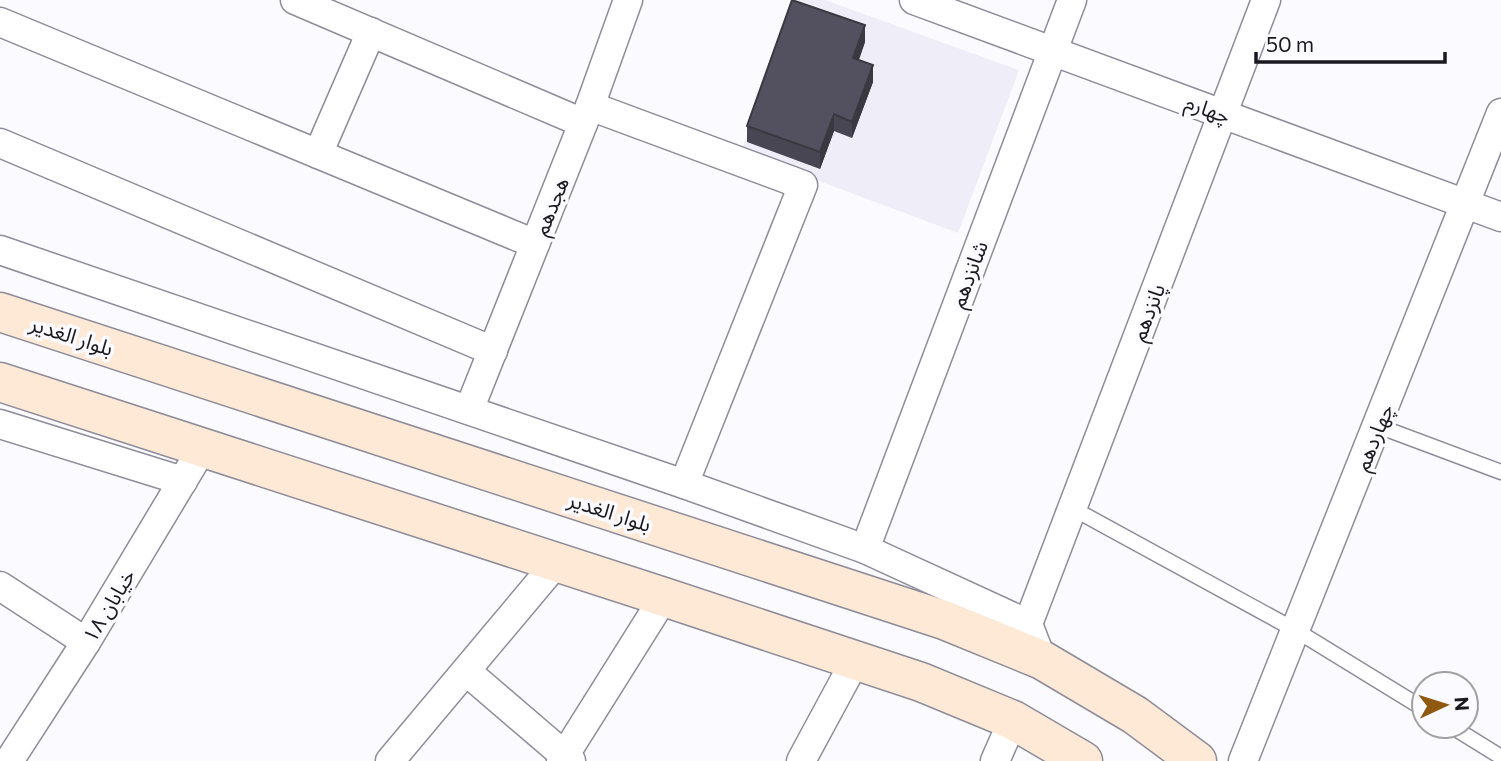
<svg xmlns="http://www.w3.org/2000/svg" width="1501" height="761" font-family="Commissioner,'Noto Sans Arabic',sans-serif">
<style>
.built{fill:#efeef8}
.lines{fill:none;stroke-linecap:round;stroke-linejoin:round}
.lane-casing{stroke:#8d8c9b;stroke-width:17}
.street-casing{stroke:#8d8c9b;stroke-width:31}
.secondary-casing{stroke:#8d8c9b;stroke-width:41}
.lane{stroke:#fff;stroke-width:14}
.street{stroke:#fff;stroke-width:28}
.secondary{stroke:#fde9d5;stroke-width:38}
.wall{fill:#474652}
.shaded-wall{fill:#3a3942}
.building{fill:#53515f;stroke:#3a3942;stroke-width:2}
.labels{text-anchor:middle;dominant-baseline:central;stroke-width:7;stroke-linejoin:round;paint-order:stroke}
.street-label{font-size:21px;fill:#1a191f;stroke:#fbfbff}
</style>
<rect width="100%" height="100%" fill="#fbfbff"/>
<!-- built -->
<polygon class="built" points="797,0 825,0 1019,70 958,233 741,152"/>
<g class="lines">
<!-- lane casing -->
<g class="lane-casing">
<g id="lane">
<polyline points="1378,426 1501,472"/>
<polyline points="1072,508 1297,631 1424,709"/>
<polyline points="1451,726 1501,757"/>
</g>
</g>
<!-- street casing -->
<g class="street-casing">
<g id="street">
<polyline points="295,0 583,123"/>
<polyline points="914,0 1501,217"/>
<polyline points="0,22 535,244"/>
<polyline points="590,106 803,185 684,484"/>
<polyline points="0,143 493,351"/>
<polyline points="318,154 371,32"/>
<polyline points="0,250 684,484 865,549 1028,624 1042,660"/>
<polyline points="469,410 590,106 628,0"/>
<polyline points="0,424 183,481"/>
<polyline points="865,549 1072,0"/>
<polyline points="0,586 86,642"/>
<polyline points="1028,624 1266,0"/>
<polyline points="466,671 571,761"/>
<polyline points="9,761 86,642 203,447"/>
<polyline points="390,761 557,562"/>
<polyline points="561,761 664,597"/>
<polyline points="801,761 855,661"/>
<polyline points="995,761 1013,720"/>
<polyline points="1243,761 1501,113"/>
</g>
</g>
<!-- secondary casing -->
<g class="secondary-casing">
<g id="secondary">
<polyline points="0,312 944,620 1042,660 1135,715 1197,761"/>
<polyline points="0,382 664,597 921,682 1013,720 1083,761"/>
</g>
</g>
<!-- lane -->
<use href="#lane" class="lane"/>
<!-- street -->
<use href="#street" class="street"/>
<!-- secondary -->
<use href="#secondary" class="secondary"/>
</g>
<!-- wall -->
<polygon class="wall" points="865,42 859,60 873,82 852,138 834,131 820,169 747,142 747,126"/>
<!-- shaded-wall -->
<g class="shaded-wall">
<polygon points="865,25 865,42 853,75 853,58"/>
<polygon points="873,65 873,82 852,138 852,122"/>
<polygon points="834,114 834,131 820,169 820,152"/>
</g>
<!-- building -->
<polygon class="building" points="792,0 865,25 853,58 873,65 852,122 834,114 820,152 747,126"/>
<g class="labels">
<!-- street labels -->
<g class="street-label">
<text transform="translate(1208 108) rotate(20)">چهارم</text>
<text transform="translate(550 206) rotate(-68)">هجدهم</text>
<text transform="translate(968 274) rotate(-69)">شانزدهم</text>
<text transform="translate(1147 312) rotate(-69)">پانزدهم</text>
<text transform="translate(72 335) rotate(18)">بلوار الغدیر</text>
<text transform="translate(1373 437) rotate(-68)">چهاردهم</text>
<text transform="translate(610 511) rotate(18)">بلوار الغدیر</text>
<text transform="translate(108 605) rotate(-59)">خیابان ۱۸</text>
</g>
</g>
<!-- north arrow -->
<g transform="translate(1445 705) rotate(86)"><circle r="33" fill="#fbfbff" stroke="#a1a1a5" stroke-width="2"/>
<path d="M0-5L12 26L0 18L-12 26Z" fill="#905910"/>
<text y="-10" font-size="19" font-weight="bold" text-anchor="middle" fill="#1a191f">N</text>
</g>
<!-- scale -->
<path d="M1256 52v10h189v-10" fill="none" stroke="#1a191f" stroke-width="3.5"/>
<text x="1266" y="52" font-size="21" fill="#1a191f" stroke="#fbfbff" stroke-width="5" paint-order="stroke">50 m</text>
</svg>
